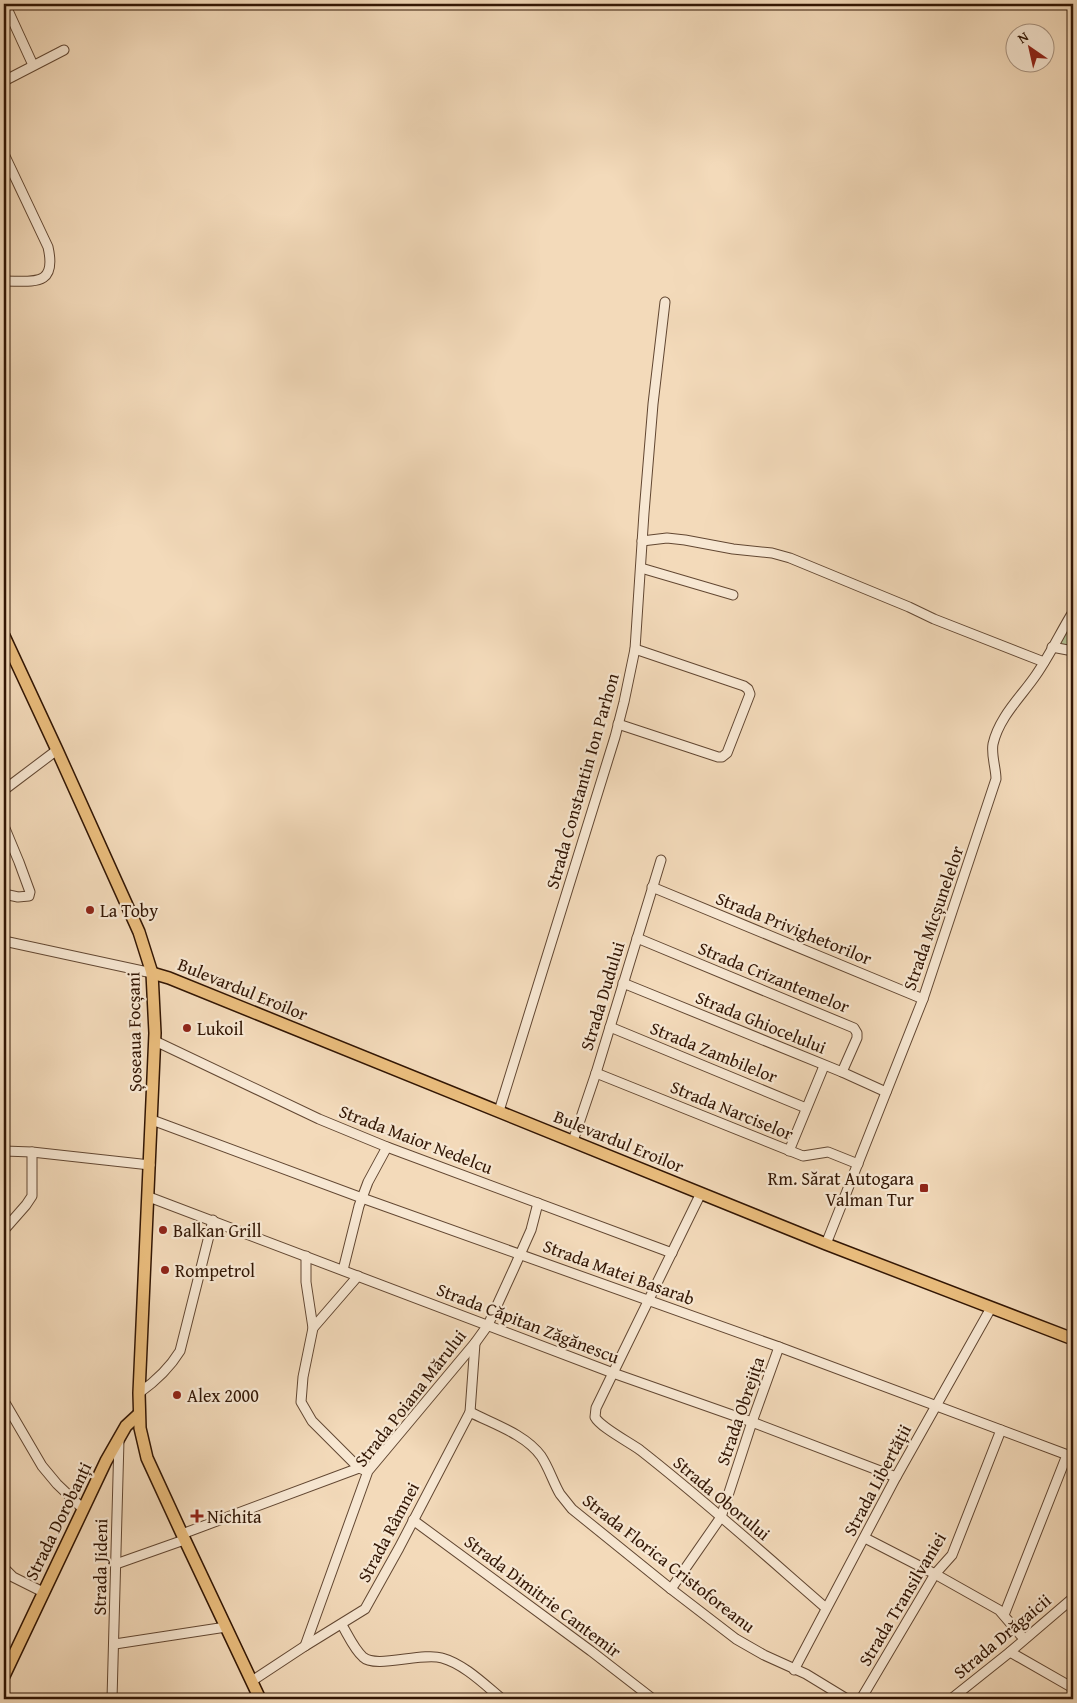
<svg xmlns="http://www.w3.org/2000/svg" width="1077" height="1703" font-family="'Gentium Book Plus',serif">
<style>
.green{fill:#b5c194;stroke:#746c4c}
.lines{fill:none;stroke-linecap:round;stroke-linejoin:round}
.minor-casing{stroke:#624732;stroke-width:11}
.major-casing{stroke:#321604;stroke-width:14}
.minor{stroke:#f7e7d2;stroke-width:9}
.major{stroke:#eabd7d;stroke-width:11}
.poi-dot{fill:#8f2418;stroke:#f7e7d2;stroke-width:2}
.labels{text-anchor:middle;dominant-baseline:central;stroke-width:4.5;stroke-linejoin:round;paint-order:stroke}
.street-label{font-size:18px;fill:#321604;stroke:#f7e7d2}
.poi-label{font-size:18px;fill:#321604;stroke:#f7e7d2;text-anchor:start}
</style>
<rect width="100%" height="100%" fill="#f3daba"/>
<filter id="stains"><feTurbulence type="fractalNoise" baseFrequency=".004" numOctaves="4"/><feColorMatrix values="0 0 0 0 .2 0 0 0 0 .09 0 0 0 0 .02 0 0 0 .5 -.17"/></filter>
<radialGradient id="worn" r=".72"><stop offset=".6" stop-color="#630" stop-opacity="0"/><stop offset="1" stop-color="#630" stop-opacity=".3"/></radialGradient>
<!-- green -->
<polygon class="green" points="1073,612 1073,651 1052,647"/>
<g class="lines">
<!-- minor casing -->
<g class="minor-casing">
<g id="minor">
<polyline points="5,4 33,65"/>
<polyline points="4,81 64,50"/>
<path d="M4 154 48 247C57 287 34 281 4 281"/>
<polyline points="642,541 667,538 685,540 733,549 772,553 790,558 909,607 934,619 1044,662"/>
<polyline points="641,568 733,595"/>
<polyline points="1052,647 1073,651"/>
<polyline points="618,724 718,757 722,757 727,753 750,694 748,689 744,686 635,649"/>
<polyline points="4,790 57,750"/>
<polyline points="4,826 19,862 30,892 29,896 18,897 4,894"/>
<polyline points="652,887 923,999"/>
<polyline points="637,938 854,1028 857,1033 857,1038 842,1072"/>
<polyline points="4,941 152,973"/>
<polyline points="623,983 842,1072 886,1092"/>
<polyline points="610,1027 806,1108"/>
<polyline points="155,1041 319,1119 387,1147 672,1253"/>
<polyline points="596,1073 803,1156 828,1152 858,1164"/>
<polyline points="499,1111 615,737 624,702 635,649 644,513 653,404 665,302"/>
<polyline points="152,1120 362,1198 779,1347 1073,1457"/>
<polyline points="573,1141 596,1073 661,860"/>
<polyline points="4,1151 32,1152 150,1165"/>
<polyline points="789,1151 824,1066"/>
<path d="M701 1193 613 1373 596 1408 595 1417C600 1427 629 1442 640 1450 704 1500 765 1555 826 1608"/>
<polyline points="149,1197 613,1373 752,1422 896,1477"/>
<polyline points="4,1230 26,1205 32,1196 32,1152"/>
<path d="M826 1244 923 999 996 779C996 768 991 755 993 744 999 717 1021 697 1036 675 1050 655 1060 633 1073 612"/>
<polyline points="306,1256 306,1282 313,1328 303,1377 301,1402 312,1421 359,1468"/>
<polyline points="343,1270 359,1206 368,1182 387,1147"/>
<polyline points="313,1328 358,1276"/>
<path d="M139 1393C156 1381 169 1369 180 1351L213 1220"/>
<polyline points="4,1401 42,1466 57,1484 82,1508"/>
<path d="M470 1412C493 1424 525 1434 541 1456 549 1468 553 1482 560 1494 564 1499 568 1504 572 1509L671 1589 736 1639 764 1655 806 1674 847 1699"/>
<polyline points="413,1520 591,1651 653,1699"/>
<polyline points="182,1534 359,1468 364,1470"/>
<polyline points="865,1538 935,1574 999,1610 1024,1639"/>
<polyline points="116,1564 184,1540"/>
<polyline points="4,1568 13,1577 43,1592"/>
<polyline points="671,1589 721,1517 752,1422 779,1347"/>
<polyline points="1004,1615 1067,1455"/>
<path d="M342 1625C348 1635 354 1649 363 1657 375 1669 422 1652 442 1658 464 1664 485 1685 502 1699"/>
<polyline points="115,1644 226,1627"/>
<polyline points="305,1646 368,1471 475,1343 488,1325 515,1266 531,1230 538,1203"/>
<polyline points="1010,1652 1073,1688"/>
<polyline points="794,1670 896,1477 991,1308"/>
<polyline points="252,1681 305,1646 365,1609 399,1548 470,1412 475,1343"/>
<polyline points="112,1699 119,1440"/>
<polyline points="861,1699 935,1574 952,1555 1001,1430"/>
<polyline points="951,1699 1010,1652 1073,1598"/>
</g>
</g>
<!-- major casing -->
<g class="major-casing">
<g id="major">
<polyline points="4,636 57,750 139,932 152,973 155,1033 139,1393 140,1428 147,1458 182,1534 260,1699"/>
<polyline points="152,973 169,978 826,1244 1073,1339"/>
<polyline points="4,1676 106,1461 126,1426 139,1414"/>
</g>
</g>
<!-- minor -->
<use href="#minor" class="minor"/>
<!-- major -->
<use href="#major" class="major"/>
</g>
<!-- markers -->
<g class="poi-dot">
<circle cx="90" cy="910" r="5"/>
<circle cx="187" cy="1028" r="5"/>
<rect x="919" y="1183" width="10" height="10" rx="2.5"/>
<circle cx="163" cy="1230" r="5"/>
<circle cx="165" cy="1270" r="5"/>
<circle cx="177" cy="1395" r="5"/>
<path d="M194.5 1508.5h5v5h5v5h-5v5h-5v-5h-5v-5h5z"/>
</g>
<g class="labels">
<!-- street labels -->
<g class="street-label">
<text transform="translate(582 781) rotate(-74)">Strada Constantin Ion Parhon</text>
<text transform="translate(933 918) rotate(-71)">Strada Micșunelelor</text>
<text transform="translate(794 928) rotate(22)">Strada Privighetorilor</text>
<text transform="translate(774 977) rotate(22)">Strada Crizantemelor</text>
<text transform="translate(243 989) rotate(22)">Bulevardul Eroilor</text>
<text transform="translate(602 996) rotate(-73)">Strada Dudului</text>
<text transform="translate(761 1022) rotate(22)">Strada Ghiocelului</text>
<text transform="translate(134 1032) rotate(-91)">Șoseaua Focșani</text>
<text transform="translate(714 1052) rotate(22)">Strada Zambilelor</text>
<text transform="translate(732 1110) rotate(22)">Strada Narciselor</text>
<text transform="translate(416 1139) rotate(21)">Strada Maior Nedelcu</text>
<text transform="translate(619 1141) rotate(22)">Bulevardul Eroilor</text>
<text transform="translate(619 1272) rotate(20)">Strada Matei Basarab</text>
<text transform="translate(528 1323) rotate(21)">Strada Căpitan Zăgănescu</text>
<text transform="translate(410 1398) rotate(-52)">Strada Poiana Mărului</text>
<text transform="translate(740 1411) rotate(-71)">Strada Obrejița</text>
<text transform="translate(877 1480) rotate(-62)">Strada Libertății</text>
<text transform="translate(722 1498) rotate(40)">Strada Oborului</text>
<text transform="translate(58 1521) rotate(-64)">Strada Dorobanți</text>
<text transform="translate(388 1532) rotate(-62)">Strada Râmnei</text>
<text transform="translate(669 1563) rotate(38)">Strada Florica Cristoforeanu</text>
<text transform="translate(100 1567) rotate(-89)">Strada Jideni</text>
<text transform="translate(543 1596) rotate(37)">Strada Dimitrie Cantemir</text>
<text transform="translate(902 1599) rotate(-59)">Strada Transilvaniei</text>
<text transform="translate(1002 1636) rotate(-40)">Strada Drăgaicii</text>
</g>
<!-- poi labels -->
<g class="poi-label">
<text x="100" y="910">La Toby</text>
<text x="197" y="1028">Lukoil</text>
<text x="914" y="1178" text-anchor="end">Rm. Sărat Autogara<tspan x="914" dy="21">Valman Tur</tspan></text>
<text x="173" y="1230">Balkan Grill</text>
<text x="175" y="1270">Rompetrol</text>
<text x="187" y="1395">Alex 2000</text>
<text x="207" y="1516">Nichita</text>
</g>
</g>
<!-- margin -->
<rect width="1077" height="1703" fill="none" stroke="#f3daba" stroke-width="20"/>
<rect x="5" y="5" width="1067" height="1693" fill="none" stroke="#321604" stroke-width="2.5"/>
<rect x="10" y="10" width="1057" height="1683" fill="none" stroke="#321604"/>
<!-- north arrow -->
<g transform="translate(1030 48) rotate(326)"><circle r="24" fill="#f7e7d2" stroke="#a89380"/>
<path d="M0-4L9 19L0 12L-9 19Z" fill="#8f2418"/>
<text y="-8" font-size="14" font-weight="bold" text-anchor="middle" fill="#321604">N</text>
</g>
<rect width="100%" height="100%" filter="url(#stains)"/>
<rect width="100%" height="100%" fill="url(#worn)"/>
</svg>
